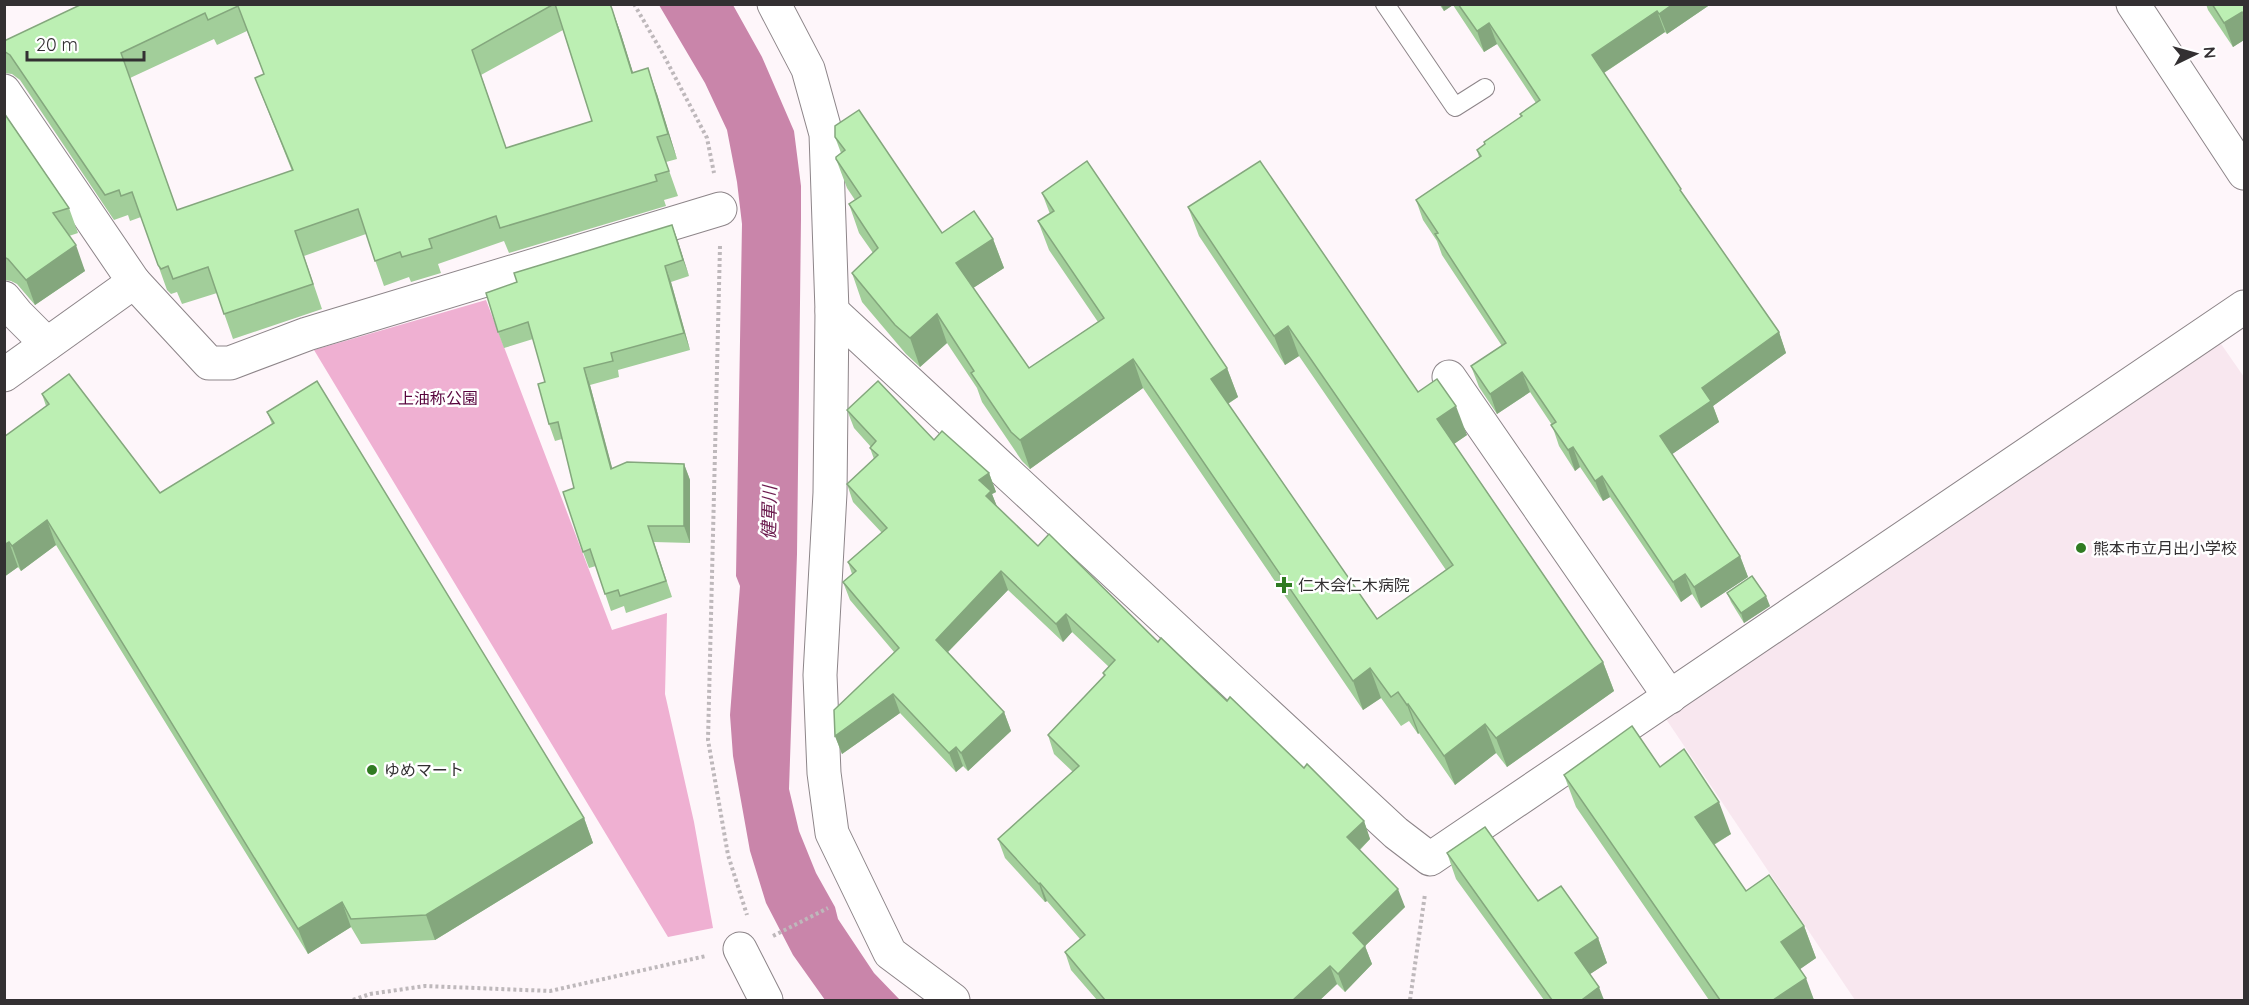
<svg xmlns="http://www.w3.org/2000/svg" width="2249" height="1005" font-family="Quicksand,'Noto Sans JP',sans-serif">
<style>
.built{fill:#f8e7ef}
.green{fill:#efb0d2}
.water{fill:#c985aa}
.lines{fill:none;stroke-linecap:round;stroke-linejoin:round}
.service-casing{stroke:#8d8589;stroke-width:20}
.minor-casing{stroke:#8d8589;stroke-width:35}
.path{stroke:#beb8bb;stroke-width:4;stroke-dasharray:3 3;stroke-linecap:butt}
.service{stroke:#fff;stroke-width:18}
.minor{stroke:#fff;stroke-width:33}
.wall{fill:#a2ce9a;fill-rule:evenodd}
.shaded-wall{fill:#84a77d}
.building{fill:#bcefb3;stroke:#84a77d;stroke-width:1.5;fill-rule:evenodd}
.poi-dot{fill:#307b22;stroke:#fff;stroke-width:2}
.labels{text-anchor:middle;dominant-baseline:central;stroke-width:5;stroke-linejoin:round;paint-order:stroke}
.park-label{font-size:16px;fill:#58053e;stroke:#fff}
.poi-label{font-size:16px;fill:#333032;stroke:#fff;text-anchor:start}
.water-label{font-size:18px;font-style:italic;fill:#6b1b4e;stroke:#fff}
</style>
<rect width="100%" height="100%" fill="#fef6fa"/>
<!-- built -->
<polygon class="built" points="2219,341 2244,377 2244,1000 1855,1000 1666,719"/>
<!-- green -->
<polygon class="green" points="486,300 612,630 667,613 665,694 694,822 713,928 668,937 314,350"/>
<!-- water -->
<polygon class="water" points="659,5 733,5 762,57 794,131 801,186 801,219 797,554 789,789 799,831 816,873 835,907 838,919 874,973 900,1000 825,1000 793,955 766,903 750,851 733,756 730,715 740,586 736,576 742,224 737,182 727,130 705,83"/>
<g class="lines">
<!-- service casing -->
<g class="service-casing">
<polyline id="service" points="1385,4 1455,107 1485,88"/>
</g>
<!-- minor casing -->
<g class="minor-casing">
<g id="minor">
<polyline points="774,4 808,69 826,134 832,311 830,493 820,675 824,773 832,833 890,953 953,1000"/>
<polyline points="2133,4 2244,173"/>
<polyline points="4,91 134,282 4,375"/>
<polyline points="134,282 209,363 230,363 307,334 720,209"/>
<polyline points="4,298 17,314 47,344"/>
<polyline points="832,311 1396,833 1430,859 2244,307"/>
<polyline points="1449,377 1670,697"/>
<polyline points="740,949 766,1000"/>
</g>
</g>
<!-- path -->
<g class="path">
<polyline points="634,4 663,54 707,138 714,173"/>
<polyline points="720,246 708,740 728,855 747,915"/>
<polyline points="773,936 828,908"/>
<polyline points="353,1000 370,994 425,986 550,991 706,956"/>
<polyline points="1410,1000 1425,894"/>
</g>
<!-- service -->
<use href="#service" class="service"/>
<!-- minor -->
<use href="#minor" class="minor"/>
</g>
<!-- wall -->
<g class="wall">
<path d="M82 4H610L621 34 633 73 657 94 677 159 666 162 678 196 664 200 666 206 509 253 504 241 438 264 441 273 411 282 409 277 384 286 366 234 304 256 322 309 233 339 217 293 182 304 177 292 171 294 167 290 141 217 130 221 128 215 114 220 20 80 12 74 4 73V41ZM563 30 592 121 506 148 481 75ZM247 31 264 74 255 78 292 171 177 210 130 78 214 39 217 45Z"/>
<polygon points="1439,4 1711,4 1667,34 1665,32 1604,73 1683,195 1779,332 1786,353 1713,406 1719,422 1672,454 1740,556 1748,577 1701,608 1692,594 1681,602 1610,497 1603,501 1580,467 1575,471 1559,446 1552,425 1530,392 1497,414 1479,387 1471,366 1502,346 1442,255 1437,241 1423,220 1416,200 1479,157 1477,150 1485,145 1484,142 1521,117 1520,114 1536,103 1497,44 1484,52 1453,5 1444,11"/>
<polygon points="2206,4 2244,4 2244,40 2233,47 2208,10"/>
<polygon points="4,113 69,208 78,233 69,236 85,271 35,305 17,284 11,281 4,280"/>
<polygon points="835,137 942,233 993,239 1004,268 973,288 1029,368 1098,322 1049,250 1038,221 1050,214 1042,193 1227,368 1238,397 1228,404 1377,619 1446,570 1299,356 1285,365 1199,236 1188,207 1418,392 1467,435 1454,444 1603,662 1614,691 1507,767 1496,753 1455,785 1419,733 1418,734 1409,721 1401,726 1381,698 1363,710 1143,388 1030,469 1022,461 982,402 977,388 947,343 920,367 906,354 862,302 852,273 873,253 859,233 849,204 855,200 847,188 836,159 841,153"/>
<polygon points="672,225 689,276 671,282 690,350 618,370 619,377 590,385 612,468 684,464 690,480 690,543 654,542 672,597 626,613 624,606 611,611 596,566 589,568 583,552 574,488 562,439 555,441 549,424 545,382 533,339 504,348 498,332 517,282"/>
<polygon points="42,394 160,493 272,424 267,412 584,818 593,843 435,940 361,944 351,927 308,954 56,545 21,571 18,567 4,577 4,437 46,406"/>
<polygon points="847,410 934,440 989,473 996,492 992,494 997,507 1038,546 1158,642 1364,821 1370,839 1360,850 1405,907 1365,946 1372,964 1345,992 1337,984 1320,1000 1097,1000 1071,970 1065,952 1080,939 1047,901 1045,902 1005,858 998,839 1073,772 1054,754 1048,735 1104,676 1103,673 1109,667 1072,632 1063,642 1008,590 948,652 1004,712 1011,731 968,771 963,766 956,772 900,713 842,754 835,736 894,652 850,600 843,582 852,574 848,562 882,533 853,502 847,484 874,459 870,448 871,447 854,428"/>
<polygon points="1727,593 1770,606 1744,623 1731,602"/>
<polygon points="1660,767 1731,834 1714,845 1746,891 1804,926 1816,958 1800,969 1814,1000 1709,1000 1576,807 1564,775"/>
<polygon points="1447,853 1538,901 1598,938 1607,963 1590,974 1604,1000 1544,1000 1456,879"/>
</g>
<!-- shaded-wall -->
<g class="shaded-wall">
<polygon points="1441,4 1452,4 1453,5 1444,11"/>
<polygon points="1673,4 1711,4 1667,34 1659,14"/>
<polygon points="612,9 621,34 641,98 632,73"/>
<polygon points="1657,11 1665,32 1599,76 1592,55"/>
<polygon points="2242,12 2244,20 2244,40 2233,47 2224,23"/>
<polygon points="1489,23 1497,44 1484,52 1477,31"/>
<polygon points="648,68 657,94 677,159 668,134"/>
<polygon points="672,225 678,241 689,276 683,260"/>
<polygon points="993,239 1004,268 967,292 956,263"/>
<polygon points="76,245 85,271 35,305 26,280"/>
<polygon points="665,266 671,282 690,350 684,333"/>
<polygon points="937,314 947,343 920,367 910,338"/>
<polygon points="1288,326 1299,356 1285,365 1274,336"/>
<polygon points="1779,332 1786,353 1713,406 1719,422 1668,457 1660,436 1702,388"/>
<polygon points="1133,359 1143,388 1030,469 1020,440"/>
<polygon points="584,368 590,385 617,486 611,469"/>
<polygon points="1227,368 1238,397 1221,408 1211,379"/>
<polygon points="1522,372 1530,392 1497,414 1490,394"/>
<polygon points="1456,406 1467,435 1448,448 1437,419"/>
<polygon points="1573,447 1580,467 1575,471 1568,450"/>
<polygon points="684,464 690,480 690,543 684,526"/>
<polygon points="989,473 996,492 992,494 998,509 992,515 979,480"/>
<polygon points="1602,476 1610,497 1603,501 1595,481"/>
<polygon points="47,520 56,545 21,571 12,546"/>
<polygon points="9,542 18,567 4,577 4,545"/>
<polygon points="1740,556 1748,577 1701,608 1694,587"/>
<polygon points="1001,571 1008,590 942,658 936,640"/>
<polygon points="1685,574 1692,594 1681,602 1673,582"/>
<polygon points="1766,596 1770,606 1744,623 1741,613"/>
<polygon points="1066,614 1072,632 1063,642 1056,624"/>
<polygon points="1603,662 1614,691 1507,767 1496,738"/>
<polygon points="1370,668 1381,698 1363,710 1353,681"/>
<polygon points="893,694 900,713 842,754 835,736"/>
<polygon points="1408,704 1419,733 1418,734 1407,705"/>
<polygon points="1004,712 1011,731 968,771 961,753"/>
<polygon points="1485,724 1496,753 1455,785 1444,756"/>
<polygon points="956,747 963,766 956,772 949,753"/>
<polygon points="1719,802 1731,834 1706,849 1695,817"/>
<polygon points="584,818 593,843 435,940 426,915"/>
<polygon points="1364,821 1370,839 1354,855 1347,837"/>
<polygon points="1040,883 1047,901 1045,902 1039,884"/>
<polygon points="1398,889 1405,907 1365,946 1372,964 1345,992 1338,974 1353,933"/>
<polygon points="342,902 351,927 308,954 298,929"/>
<polygon points="1804,926 1816,958 1793,974 1781,942"/>
<polygon points="1598,938 1607,963 1584,978 1575,953"/>
<polygon points="1330,966 1337,984 1320,1000 1293,1000"/>
<polygon points="1806,978 1814,1000 1773,1000"/>
<polygon points="1599,987 1604,1000 1583,1000 1583,999"/>
</g>
<!-- building -->
<g class="building">
<path d="M82 4H554L472 50 506 148 592 121 555 4H610L612 9 632 73 648 68 668 134 657 137 669 171 655 175 657 181 500 228 496 216 429 239 432 248 402 257 400 252 375 261 358 209 295 231 313 284 224 314 208 267 173 279 168 266 161 269 158 265 132 192 121 196 119 190 105 195 10 55 4 51V41ZM238 6 264 74 255 78 293 170 177 210 121 53 205 13 208 20Z"/>
<polygon points="1458,4 1673,4 1659,14 1657,11 1592,55 1681,189 1680,190 1779,332 1702,388 1711,401 1660,436 1740,556 1694,587 1685,574 1673,582 1602,476 1595,481 1573,447 1568,450 1551,425 1556,422 1522,372 1490,394 1471,366 1506,343 1435,234 1438,233 1416,200 1481,156 1477,150 1485,144 1484,142 1522,116 1520,114 1540,100 1489,23 1477,31"/>
<polygon points="2212,4 2244,4 2244,16 2242,12 2224,23"/>
<polygon points="859,110 942,233 974,211 993,239 956,263 1029,368 1104,318 1038,221 1054,211 1042,193 1087,161 1227,368 1211,379 1377,619 1453,565 1288,326 1274,336 1188,207 1260,161 1418,392 1437,379 1456,406 1437,419 1603,662 1496,738 1485,724 1444,756 1408,704 1407,705 1398,692 1391,697 1370,668 1353,681 1133,359 1020,440 1011,432 971,373 974,371 937,314 910,338 895,325 852,273 878,248 849,204 861,196 836,159 836,157 845,150 835,137 835,126"/>
<polygon points="4,113 69,208 53,213 76,245 26,280 8,259 4,257"/>
<polygon points="672,225 683,260 665,266 684,333 611,353 613,361 584,368 611,469 627,462 684,464 684,526 648,526 666,581 620,596 618,590 605,594 590,549 583,552 563,492 574,488 558,422 549,424 538,384 545,382 528,322 498,332 486,293 517,282 514,273"/>
<polygon points="69,374 160,493 274,423 267,412 317,381 584,818 426,915 351,919 342,902 298,929 47,520 12,546 9,542 4,545 4,437 49,404 42,394"/>
<polygon points="878,381 934,440 942,431 989,473 979,480 991,491 986,496 1038,546 1049,534 1158,642 1161,638 1227,701 1230,697 1304,768 1307,764 1364,821 1347,837 1398,889 1353,933 1365,946 1338,974 1330,966 1293,1000 1105,1000 1065,952 1085,935 1040,883 1039,884 998,839 1079,766 1048,735 1105,675 1103,673 1115,660 1066,614 1056,624 1001,571 936,640 1004,712 961,753 956,747 949,753 893,694 835,736 834,710 899,648 843,582 856,571 848,562 887,528 847,484 878,455 870,448 876,441 847,410"/>
<polygon points="1752,576 1766,596 1741,613 1727,593"/>
<polygon points="1632,726 1660,767 1684,749 1719,802 1695,817 1746,891 1769,875 1804,926 1781,942 1806,978 1773,1000 1720,1000 1564,775"/>
<polygon points="1485,827 1538,901 1561,886 1598,938 1575,953 1599,987 1583,999 1584,1000 1552,1000 1447,853"/>
</g>
<!-- markers -->
<g class="poi-dot">
<circle cx="2081" cy="548" r="6"/>
<path d="M1281 576h6v6h6v6h-6v6h-6v-6h-6v-6h6z"/>
<circle cx="372" cy="770" r="6"/>
</g>
<g class="labels">
<!-- park labels -->
<g class="park-label">
<text x="438" y="398">上油称公園</text>
</g>
<!-- poi labels -->
<g class="poi-label">
<text x="2093" y="548">熊本市立月出小学校</text>
<text x="1298" y="585">仁木会仁木病院</text>
<text x="384" y="770">ゆめマート</text>
</g>
<!-- water labels -->
<g class="water-label">
<text transform="translate(769 513) rotate(-89)">健軍川</text>
</g>
</g>
<!-- border -->
<rect width="2249" height="1005" fill="none" stroke="#333032" stroke-width="12"/>
<!-- north arrow -->
<g transform="translate(2195 54) rotate(85)" stroke="#ffffff" stroke-width="4.5" paint-order="stroke">
<path d="M0-4.5L10 22L0 15L-10 22Z" fill="#333032"/>
<text y="-9" font-size="16" font-weight="bold" text-anchor="middle" fill="#333032">N</text>
</g>
<!-- scale -->
<path d="M27 51v9h117v-9" fill="none" stroke="#333032" stroke-width="3"/>
<text x="36" y="51" font-size="18" fill="#333032" stroke="#ffffff" stroke-width="4.5" paint-order="stroke">20 m</text>
</svg>
